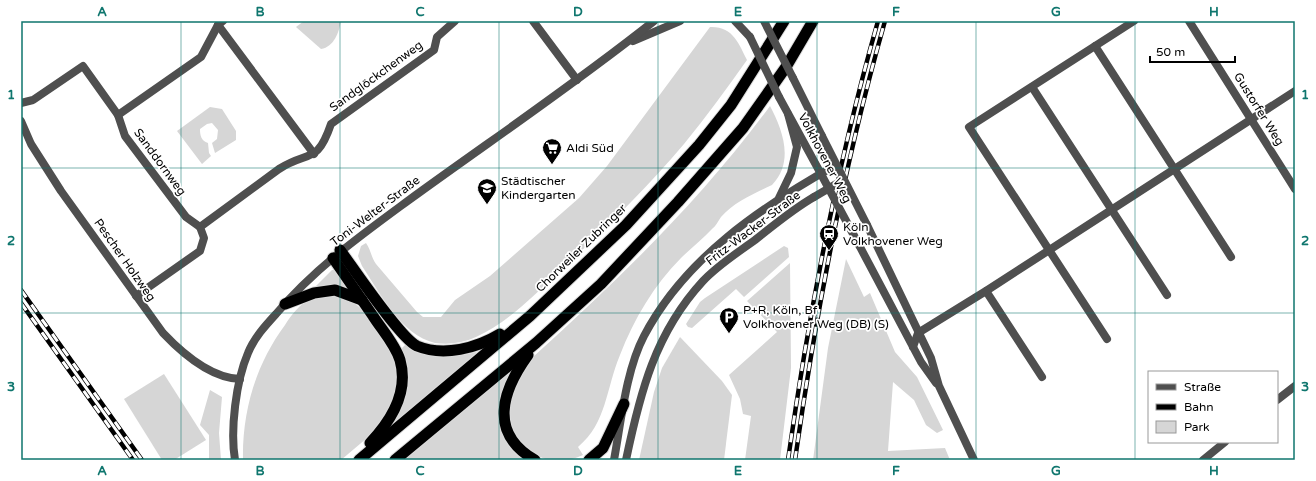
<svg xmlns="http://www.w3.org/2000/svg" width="1316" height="481" font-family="'Varela Round',sans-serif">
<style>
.green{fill:#d6d6d6}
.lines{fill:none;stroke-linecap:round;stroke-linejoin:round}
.trunk-casing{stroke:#dbdbdb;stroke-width:13}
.minor{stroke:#4f4f4f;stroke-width:8}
.tertiary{stroke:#4f4f4f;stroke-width:8}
.trunk{stroke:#000;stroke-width:11}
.rail-casing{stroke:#000;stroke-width:4.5}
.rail{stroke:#fff;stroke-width:3;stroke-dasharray:9;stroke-linecap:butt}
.tertiary-bridge{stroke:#4f4f4f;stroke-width:8}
.grid{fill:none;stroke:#0f766e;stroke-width:1;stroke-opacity:0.55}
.labels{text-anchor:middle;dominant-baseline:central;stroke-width:3.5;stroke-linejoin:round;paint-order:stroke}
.street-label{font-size:12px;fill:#000;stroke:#fff}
.poi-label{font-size:12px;fill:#000;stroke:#fff;text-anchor:start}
.neatline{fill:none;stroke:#0f766e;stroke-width:1.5}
.grid-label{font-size:13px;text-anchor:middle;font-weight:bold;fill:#0f766e}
</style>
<rect width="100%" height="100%" fill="#fff"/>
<!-- green -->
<g class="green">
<path d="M304 21H341C339 32 334 47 321 49L296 27Z"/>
<path d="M710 27C733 26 739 44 747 60 727 88 706 117 684 144 646 189 604 230 561 270 535 294 509 322 476 337 463 343 449 345 435 343 401 335 380 293 362 266L358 256 361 246 366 243C371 250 371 257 376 264L417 312 423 317H441L455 300 490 276 579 198 607 166Z"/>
<path d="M770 106C782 129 795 161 772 185 755 193 734 202 721 217 718 221 716 226 712 229 703 239 691 248 681 258 654 285 634 319 620 355 606 388 607 423 578 447L583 455C544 474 504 443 508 402 509 389 525 367 533 357 620 278 700 201 770 106Z"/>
<path d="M210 107 222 109 236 131V140L215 153 212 143 217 139 218 130 212 123 207 124 200 129C200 135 201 141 208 143L209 153 211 156 202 164 177 131Z"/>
<polygon points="784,246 788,248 789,257 744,297 736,289 692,328 688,327 686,324 700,302 705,298"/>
<polygon points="846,259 864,297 870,293 895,352 917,377 943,430 937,433 926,425 914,400 893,382 888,451 945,448 950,460 813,460 828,348"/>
<polygon points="790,263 791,368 780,460 745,460 751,416 743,414 740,399 729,375 777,332 747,301"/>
<polygon points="332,270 335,270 347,289 330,286 314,288"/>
<path d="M338 295 351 300 361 309 389 347 396 364 399 383 389 413 367 438 341 460H243C242 411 256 364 285 325 291 315 300 304 310 299 319 295 329 296 338 295Z"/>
<polygon points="680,337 722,381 732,395 724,460 639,460 654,392 662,368"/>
<path d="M406 344C433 354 447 360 476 352L477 354 390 427C409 396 410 385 400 350Z"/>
<path d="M513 368C495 402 491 434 524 460H403Z"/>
<polygon points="164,374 206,440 174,460 162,460 124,399"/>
<polygon points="210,390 222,397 219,433 221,460 209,460 209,435 200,425"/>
</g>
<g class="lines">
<!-- trunk casing -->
<g class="trunk-casing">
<g id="trunk">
<path d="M340 250C354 269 400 338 417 346 444 357 477 348 500 334"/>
<path d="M333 258C346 277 359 296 373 316 382 330 395 344 400 360 409 392 391 421 370 443"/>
<polyline points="285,304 314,293 335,290 362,300"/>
<path d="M528 355C502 391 488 433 535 460"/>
<polyline points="359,460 530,316 626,225 699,145 731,105 784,21"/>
<polyline points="395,460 536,343 601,284 678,202 743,128 786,67 813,21"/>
<polyline points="589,460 603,448 624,404"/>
</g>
</g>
<!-- minor -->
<g class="minor">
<polyline points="533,21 577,80"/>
<polyline points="1189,21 1295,189"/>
<polyline points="218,25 314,154"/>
<polyline points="1095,46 1231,257"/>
<polyline points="1032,87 1167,295"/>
<polyline points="21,103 33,100 83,66 118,115 125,136 186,217 200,227"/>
<polyline points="118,115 201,57 218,25 223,21"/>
<path d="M21 121 31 144 61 191 163 333C182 353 210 378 240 379"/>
<polyline points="986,291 1042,377"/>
<path d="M136 296 200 251 204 238 200 227 279 169C309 150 317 165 331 124L434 50 437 37 455 21"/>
<polyline points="1107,339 969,127 1134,21"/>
<polyline points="913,347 918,333 986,291 1295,91"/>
<polyline points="1277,400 1295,386"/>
<polyline points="1203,460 1225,442"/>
</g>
<!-- tertiary -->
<g class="tertiary">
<polyline points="735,21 750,37"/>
<polyline points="633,41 680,21"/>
<polyline points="793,78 822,136"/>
<polyline points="779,97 821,174"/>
<polyline points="779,198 791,173 797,147 788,114"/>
<polyline points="867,225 931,358 939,386 974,460"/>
<polyline points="859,245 921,362 936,383"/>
<path d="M235 460C230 430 236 381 248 353 254 338 265 326 276 314 315 268 360 236 409 200 490 141 575 84 654 21"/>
<path d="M614 460C621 422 626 370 644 336 685 258 761 207 836 165"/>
<path d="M626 460C640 393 655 333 703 281 718 265 737 253 755 240 774 225 793 209 814 197"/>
</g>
<!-- trunk -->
<use href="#trunk" class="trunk"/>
<!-- rail casing -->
<g class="rail-casing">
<g id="rail">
<polyline points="21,290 142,460"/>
<polyline points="21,303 133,460"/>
<path d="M788 460C809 312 837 165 878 21"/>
<path d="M795 460C816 312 844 165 885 21"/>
</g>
</g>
<!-- rail -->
<use href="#rail" class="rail"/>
<!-- tertiary-bridge -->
<g class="tertiary-bridge">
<polyline points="764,21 793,78"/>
<polyline points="750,37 779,97"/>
<polyline points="822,136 867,225"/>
<polyline points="821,174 859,245"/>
<polyline points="814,197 843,180"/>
</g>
</g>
<!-- grid -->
<path class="grid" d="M181 21V460M340 21V460M499 21V460M658 21V460M817 21V460M976 21V460M1135 21V460M21 168H1295M21 313H1295"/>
<!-- icons -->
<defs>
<g id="supermarket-pin" transform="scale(1)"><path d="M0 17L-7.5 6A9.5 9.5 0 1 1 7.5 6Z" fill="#000" stroke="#fff"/><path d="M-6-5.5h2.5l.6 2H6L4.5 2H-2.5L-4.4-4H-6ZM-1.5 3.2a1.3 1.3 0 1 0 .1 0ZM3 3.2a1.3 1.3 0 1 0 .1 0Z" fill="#fff"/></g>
<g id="school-pin" transform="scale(1)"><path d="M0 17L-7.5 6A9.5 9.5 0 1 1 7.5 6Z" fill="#000" stroke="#fff"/><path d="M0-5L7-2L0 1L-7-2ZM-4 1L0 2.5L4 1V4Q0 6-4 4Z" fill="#fff"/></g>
<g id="station-pin" transform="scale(1)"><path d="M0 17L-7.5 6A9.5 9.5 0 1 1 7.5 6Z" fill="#000" stroke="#fff"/><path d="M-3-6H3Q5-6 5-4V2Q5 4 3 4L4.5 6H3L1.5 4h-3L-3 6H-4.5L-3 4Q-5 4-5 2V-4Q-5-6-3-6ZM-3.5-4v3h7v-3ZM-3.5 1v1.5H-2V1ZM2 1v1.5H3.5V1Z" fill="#fff"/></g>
<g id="parking-pin" transform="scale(1)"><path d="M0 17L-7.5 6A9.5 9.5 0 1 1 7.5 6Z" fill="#000" stroke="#fff"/><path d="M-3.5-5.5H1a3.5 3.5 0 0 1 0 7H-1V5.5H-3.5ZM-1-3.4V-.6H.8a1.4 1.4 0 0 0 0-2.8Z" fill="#fff"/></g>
</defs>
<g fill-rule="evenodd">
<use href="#supermarket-pin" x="552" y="148"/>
<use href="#school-pin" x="487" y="188"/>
<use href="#station-pin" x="829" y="234"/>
<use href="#parking-pin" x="729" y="317"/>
</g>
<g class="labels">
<!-- street labels -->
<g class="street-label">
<text transform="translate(376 76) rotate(-36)">Sandglöckchenweg</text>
<text transform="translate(1259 109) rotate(58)">Gustorfer Weg</text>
<text transform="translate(825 158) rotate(62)">Volkhovener Weg</text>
<text transform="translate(160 162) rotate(54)">Sanddornweg</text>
<text transform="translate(375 211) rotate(-37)">Toni-Welter-Straße</text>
<text transform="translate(753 228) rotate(-37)">Fritz-Wacker-Straße</text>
<text transform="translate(581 248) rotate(-44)">Chorweiler Zubringer</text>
<text transform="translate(125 260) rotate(55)">Pescher Holzweg</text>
</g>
<!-- poi labels -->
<g class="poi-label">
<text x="566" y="148">Aldi Süd</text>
<text x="501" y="181">Städtischer<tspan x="501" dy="14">Kindergarten</tspan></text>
<text x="843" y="227">Köln<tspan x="843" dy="14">Volkhovener Weg</tspan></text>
<text x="743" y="310">P+R, Köln, Bf<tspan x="743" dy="14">Volkhovener Weg (DB) (S)</tspan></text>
</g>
</g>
<!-- border -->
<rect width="1316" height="481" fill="none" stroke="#ffffff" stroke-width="44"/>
<!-- legend -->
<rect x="1148" y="371" width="130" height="72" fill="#ffffff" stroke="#999999"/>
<rect x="1156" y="384" width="20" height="6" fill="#4f4f4f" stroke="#999999"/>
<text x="1184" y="391" font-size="12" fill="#000000">Straße</text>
<rect x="1156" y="404" width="20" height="6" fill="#000000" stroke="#999999"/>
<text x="1184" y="411" font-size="12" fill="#000000">Bahn</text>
<rect x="1156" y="421" width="20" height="12" fill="#d6d6d6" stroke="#999999"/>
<text x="1184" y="431" font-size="12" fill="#000000">Park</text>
<!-- scale -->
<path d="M1150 56v6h85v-6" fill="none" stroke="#000000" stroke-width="2"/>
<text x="1156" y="56" font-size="12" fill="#000000" stroke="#ffffff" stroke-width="3" paint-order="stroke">50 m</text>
<rect x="22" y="22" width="1272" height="437" class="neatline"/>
<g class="grid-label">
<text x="102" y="16">A</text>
<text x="260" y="16">B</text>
<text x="420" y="16">C</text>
<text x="578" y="16">D</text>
<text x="738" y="16">E</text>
<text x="896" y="16">F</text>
<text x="1056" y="16">G</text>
<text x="1214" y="16">H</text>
<text x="11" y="99">1</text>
<text x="1305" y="99">1</text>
<text x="11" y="245">2</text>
<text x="1305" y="245">2</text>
<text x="11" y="391">3</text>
<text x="1305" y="391">3</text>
<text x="102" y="475">A</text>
<text x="260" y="475">B</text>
<text x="420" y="475">C</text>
<text x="578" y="475">D</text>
<text x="738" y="475">E</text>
<text x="896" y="475">F</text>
<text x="1056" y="475">G</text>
<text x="1214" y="475">H</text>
</g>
</svg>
